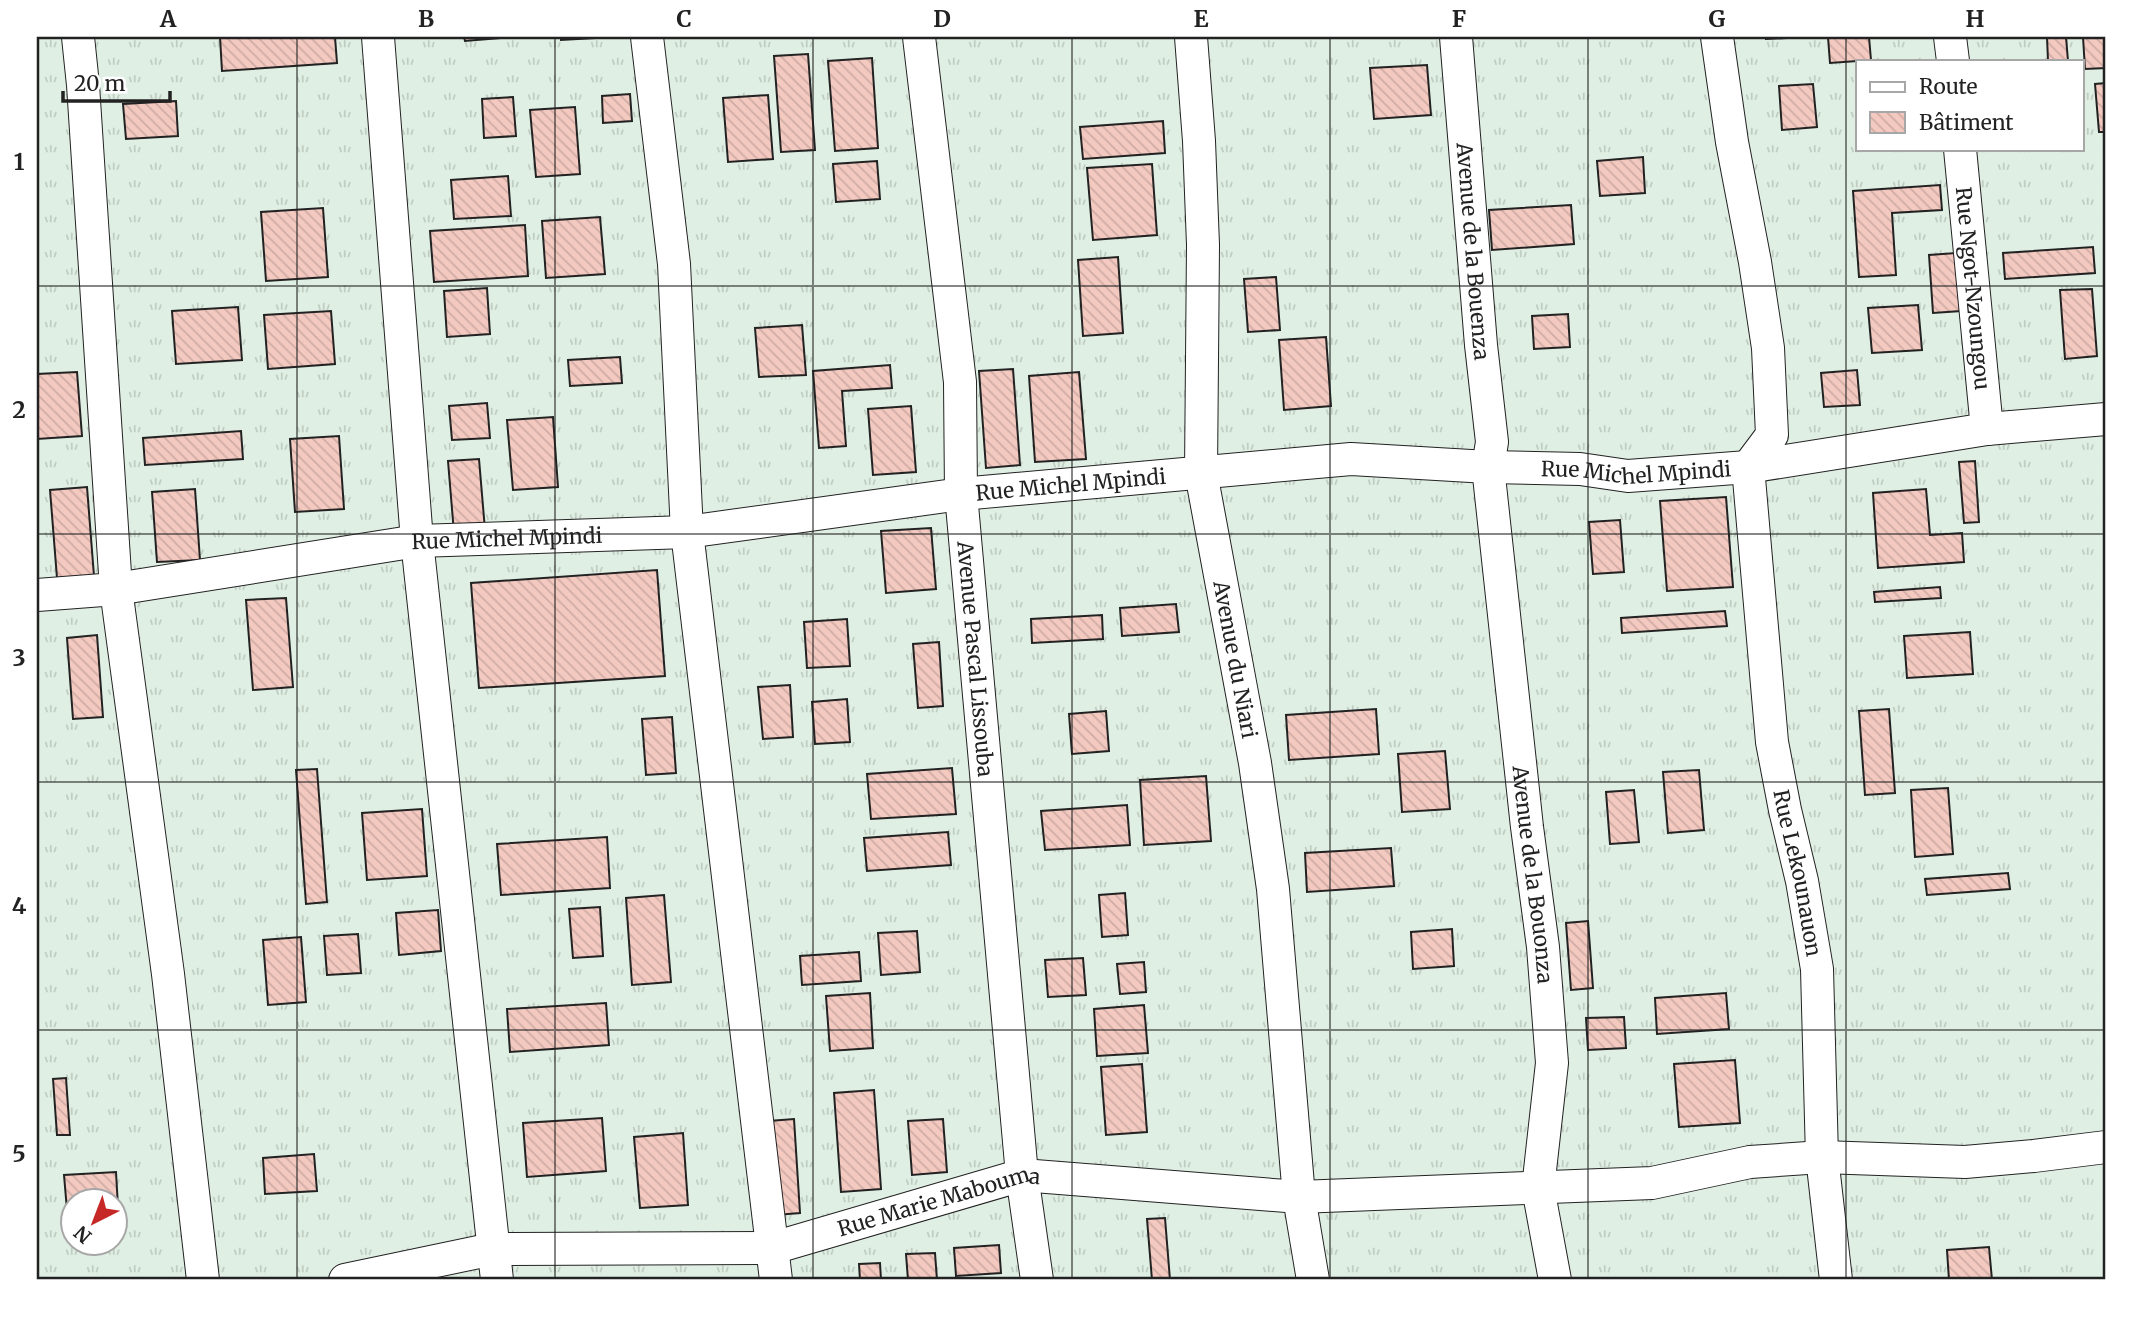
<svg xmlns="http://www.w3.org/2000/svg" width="2143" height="1317" font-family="Merriweather,serif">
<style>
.grass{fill:url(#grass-tufts);stroke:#6f6f6f;stroke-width:2;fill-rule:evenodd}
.building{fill:url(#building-back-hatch);stroke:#222;stroke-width:2}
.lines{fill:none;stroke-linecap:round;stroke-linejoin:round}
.street-casing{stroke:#222;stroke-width:34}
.street{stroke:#fff;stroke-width:32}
.grid{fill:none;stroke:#222;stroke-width:2;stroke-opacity:0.55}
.labels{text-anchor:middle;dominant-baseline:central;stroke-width:5;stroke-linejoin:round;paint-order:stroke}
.street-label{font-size:21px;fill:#222;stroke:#fff}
.neatline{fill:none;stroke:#222;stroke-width:2.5}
.grid-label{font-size:23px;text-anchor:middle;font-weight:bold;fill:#222}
</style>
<defs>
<pattern id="grass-tufts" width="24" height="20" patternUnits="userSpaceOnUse" patternTransform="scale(1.75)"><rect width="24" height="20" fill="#e0efe3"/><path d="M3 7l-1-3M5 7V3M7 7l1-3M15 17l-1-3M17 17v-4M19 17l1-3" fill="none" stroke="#c0cdc2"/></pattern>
<pattern id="building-back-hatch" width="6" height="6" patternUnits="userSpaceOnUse" patternTransform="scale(1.75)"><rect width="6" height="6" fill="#f3c9c0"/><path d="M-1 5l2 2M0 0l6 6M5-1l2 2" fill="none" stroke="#d0aca5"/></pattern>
</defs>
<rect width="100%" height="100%" fill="#fff"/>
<!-- grass -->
<path class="grass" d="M37 37H2106V1280H37ZM1858 61H2082V149H1858ZM74 1202H116V1244H74Z"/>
<!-- building -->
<g class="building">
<polygon points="220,37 335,37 337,63 222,71"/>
<polygon points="464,37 500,37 500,38 465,41"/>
<polygon points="561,37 614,37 561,40"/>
<polygon points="1766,37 1805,37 1766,39"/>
<polygon points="1828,37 1869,37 1871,60 1830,63"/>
<polygon points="2047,37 2066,37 2068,61 2048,61"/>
<polygon points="2083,37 2106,37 2106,68 2085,69"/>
<polygon points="808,54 815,150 781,152 774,56"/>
<polygon points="872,58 878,148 835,151 828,61"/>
<polygon points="1427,65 1431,115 1374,119 1370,68"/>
<polygon points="2106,83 2106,132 2099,132 2095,84"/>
<polygon points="1813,84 1817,127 1782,130 1779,86"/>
<polygon points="630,94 632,121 603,123 602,96"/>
<polygon points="768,95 773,159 728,162 723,98"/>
<polygon points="513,97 516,136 484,138 482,99"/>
<polygon points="176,101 178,136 126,139 123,104"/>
<polygon points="575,107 580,174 536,177 530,110"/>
<polygon points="1163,121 1165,153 1083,159 1080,127"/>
<polygon points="1643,157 1645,193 1600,196 1597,161"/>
<polygon points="877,161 880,199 836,202 833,164"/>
<polygon points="1152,164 1157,235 1093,240 1087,168"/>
<polygon points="508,176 511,216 454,219 451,180"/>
<polygon points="1940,185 1942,210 1892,213 1896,275 1859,277 1853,191"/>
<polygon points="1571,205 1574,244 1492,250 1489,210"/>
<polygon points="323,208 328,277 266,281 261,212"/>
<polygon points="600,217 605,274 546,278 542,221"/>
<polygon points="525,225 528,276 434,282 430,231"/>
<polygon points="2093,247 2095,273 2005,279 2003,253"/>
<polygon points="1956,253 1961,311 1933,313 1929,255"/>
<polygon points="1118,257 1123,333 1083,336 1078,260"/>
<polygon points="1276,277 1280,330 1248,332 1244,279"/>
<polygon points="487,288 490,334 447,337 444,291"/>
<polygon points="2092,289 2097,356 2065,359 2060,290"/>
<polygon points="1918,305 1922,350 1872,353 1868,308"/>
<polygon points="238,307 242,360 176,364 172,311"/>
<polygon points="331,311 335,364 268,369 264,315"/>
<polygon points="1568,314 1570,347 1534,349 1532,316"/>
<polygon points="802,325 806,375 759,377 755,328"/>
<polygon points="1326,337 1331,406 1284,410 1279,340"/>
<polygon points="620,357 622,383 570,386 568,360"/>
<polygon points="890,365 892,388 842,391 846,446 819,448 813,371"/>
<polygon points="1013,369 1020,465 986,468 979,371"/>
<polygon points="1857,370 1860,405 1824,407 1821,373"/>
<polygon points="77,372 82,436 37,439 37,374"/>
<polygon points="1079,372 1086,459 1035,462 1029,376"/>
<polygon points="487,403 490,438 452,440 449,406"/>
<polygon points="911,406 916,472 873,475 868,409"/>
<polygon points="553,417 558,487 513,490 507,420"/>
<polygon points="241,431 243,459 145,465 143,438"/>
<polygon points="339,436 344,509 295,512 290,439"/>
<polygon points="479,459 485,530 454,533 448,461"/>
<polygon points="1975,461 1979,522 1964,523 1959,462"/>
<polygon points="87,487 94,576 57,578 50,490"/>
<polygon points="195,489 200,560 157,562 152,492"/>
<polygon points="1926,489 1930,535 1962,533 1964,562 1878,568 1873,493"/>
<polygon points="1726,497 1733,587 1667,591 1660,501"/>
<polygon points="1620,520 1624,572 1593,574 1589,522"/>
<polygon points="931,528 936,589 886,593 881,531"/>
<polygon points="657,570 665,676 479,688 471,583"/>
<polygon points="1940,587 1941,598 1875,602 1874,592"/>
<polygon points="286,598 293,687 253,690 246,600"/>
<polygon points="1176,604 1179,632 1122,636 1120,608"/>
<polygon points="1725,611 1727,626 1622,633 1621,618"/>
<polygon points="1102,615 1103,639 1032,643 1031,619"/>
<polygon points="847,619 850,666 807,668 804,622"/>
<polygon points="1970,632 1973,674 1907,678 1904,636"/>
<polygon points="97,635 103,717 73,719 67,638"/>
<polygon points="939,642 943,706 918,708 913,644"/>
<polygon points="790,685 793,737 763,739 758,687"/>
<polygon points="847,699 850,742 815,744 812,702"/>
<polygon points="1376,709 1379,754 1289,760 1286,715"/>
<polygon points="1889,709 1895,793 1865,795 1859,711"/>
<polygon points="1106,711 1109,751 1072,754 1069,714"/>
<polygon points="672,717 676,773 646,775 642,719"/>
<polygon points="1445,751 1450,809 1402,812 1398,754"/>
<polygon points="952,768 956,814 871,819 867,774"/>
<polygon points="317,769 327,902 306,904 296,770"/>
<polygon points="1699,770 1704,830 1668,833 1663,772"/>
<polygon points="1206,776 1211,841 1144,845 1140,780"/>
<polygon points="1948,788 1953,854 1915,857 1911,790"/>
<polygon points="1634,790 1639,842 1610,844 1606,792"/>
<polygon points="1127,805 1130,845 1045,850 1041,811"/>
<polygon points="422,809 427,876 367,880 362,813"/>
<polygon points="948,832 951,865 867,871 864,838"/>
<polygon points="607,837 610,888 501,895 497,844"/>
<polygon points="1391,848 1394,886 1307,892 1305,853"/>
<polygon points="2008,873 2010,889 1927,895 1925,879"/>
<polygon points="1125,893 1128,935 1102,937 1099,895"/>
<polygon points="664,895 671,982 632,985 626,898"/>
<polygon points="600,907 603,956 573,958 569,909"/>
<polygon points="438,910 441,951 399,955 396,913"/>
<polygon points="1588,921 1593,988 1571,990 1566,923"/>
<polygon points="1452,929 1454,966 1413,969 1411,932"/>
<polygon points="917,931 920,972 881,975 878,933"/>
<polygon points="358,934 361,973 327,975 324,936"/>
<polygon points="301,937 306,1002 268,1005 263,940"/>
<polygon points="859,952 861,981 802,985 800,956"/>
<polygon points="1083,958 1086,995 1048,997 1045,960"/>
<polygon points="1144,962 1146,992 1120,994 1117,964"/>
<polygon points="870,993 873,1048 830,1051 826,996"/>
<polygon points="1726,993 1729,1029 1657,1034 1655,998"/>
<polygon points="606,1003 609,1045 510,1052 507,1009"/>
<polygon points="1144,1005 1148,1053 1097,1056 1094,1009"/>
<polygon points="1624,1017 1626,1048 1588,1050 1586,1018"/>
<polygon points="1735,1060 1740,1123 1679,1127 1674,1064"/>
<polygon points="1142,1064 1147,1132 1106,1135 1101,1067"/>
<polygon points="66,1078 70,1135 57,1135 53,1079"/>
<polygon points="874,1090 881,1189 841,1192 834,1093"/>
<polygon points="602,1118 606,1171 527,1177 523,1123"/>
<polygon points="794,1119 800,1213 776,1215 769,1121"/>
<polygon points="943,1119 947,1172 912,1175 908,1121"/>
<polygon points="683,1133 688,1205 640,1208 634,1137"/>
<polygon points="314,1154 317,1191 265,1194 263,1158"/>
<polygon points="116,1172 118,1207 116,1207 116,1202 74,1202 74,1210 67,1210 64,1175"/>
<polygon points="1165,1218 1170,1280 1152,1280 1147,1219"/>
<polygon points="999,1245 1001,1273 956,1276 954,1248"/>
<polygon points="1989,1247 1992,1280 1949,1280 1947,1250"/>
<polygon points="935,1253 937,1280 908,1280 906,1254"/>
<polygon points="880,1263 881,1280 860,1280 859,1264"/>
</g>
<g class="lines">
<!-- street casing -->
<g class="street-casing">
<g id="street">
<polyline points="78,37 83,85 116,589 168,974 203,1280"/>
<polyline points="378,37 417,541 497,1280"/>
<polyline points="647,37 674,264 687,532 776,1280"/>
<path id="s1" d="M919 37 960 382 961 494 1022 1175 1037 1280"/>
<path id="s2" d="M1191 37 1199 141 1203 245 1201 473 1255 763 1273 889 1299 1197 1313 1280"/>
<path id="s3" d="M1456 37 1481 345 1492 442 1488 467 1527 827 1543 947 1552 1063 1538 1188 1555 1280"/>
<path id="s4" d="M1717 37 1732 142 1755 262 1768 348 1772 435 1748 467 1772 742 1785 810 1802 881 1817 969 1822 1157 1836 1280"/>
<polyline points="1950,37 1953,61"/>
<path id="s5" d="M1960 149 1987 429"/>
<path id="s6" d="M37 595 116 589 417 541 687 532 961 494 1351 459 1488 467 1580 469 1628 476 1748 467 1987 429 2106 419"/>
<path id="s7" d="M345 1280 493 1249 773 1248 1022 1175 1299 1197 1652 1183 1750 1162 1822 1157 1965 1162 2034 1156 2106 1147"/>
</g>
</g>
<!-- street -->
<use href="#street" class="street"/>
</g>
<!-- grid -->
<path class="grid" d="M297 37V1280M555 37V1280M813 37V1280M1072 37V1280M1330 37V1280M1588 37V1280M1846 37V1280M37 286H2106M37 534H2106M37 782H2106M37 1030H2106"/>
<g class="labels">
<!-- street labels -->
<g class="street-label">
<text stroke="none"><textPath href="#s3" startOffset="215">Avenue de la Bouenza</textPath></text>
<text stroke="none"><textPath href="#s5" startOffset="140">Rue Ngot-Nzoungou</textPath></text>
<text stroke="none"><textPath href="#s6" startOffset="1608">Rue Michel Mpindi</textPath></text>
<text stroke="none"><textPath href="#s6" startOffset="1041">Rue Michel Mpindi</textPath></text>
<text stroke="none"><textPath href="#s6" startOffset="474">Rue Michel Mpindi</textPath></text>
<text stroke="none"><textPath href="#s1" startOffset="625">Avenue Pascal Lissouba</textPath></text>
<text stroke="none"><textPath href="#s2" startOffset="626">Avenue du Niari</textPath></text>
<text stroke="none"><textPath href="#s4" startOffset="852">Rue Lekounauon</textPath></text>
<text stroke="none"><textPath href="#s3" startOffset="842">Avenue de la Bouonza</textPath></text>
<text stroke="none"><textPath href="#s7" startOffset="604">Rue Marie Mabouma</textPath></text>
</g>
</g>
<!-- border -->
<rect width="2143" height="1317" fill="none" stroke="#ffffff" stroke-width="77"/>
<!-- legend -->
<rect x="1856" y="60" width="228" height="91" fill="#ffffff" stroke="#a7a7a7" stroke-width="2"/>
<rect x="1870" y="82" width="35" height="10" fill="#ffffff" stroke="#a7a7a7" stroke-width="2"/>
<text x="1919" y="94" font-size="21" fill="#222222">Route</text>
<rect x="1870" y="112" width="35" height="21" fill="url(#building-back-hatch)" stroke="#a7a7a7" stroke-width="2"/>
<text x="1919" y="130" font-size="21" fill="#222222">Bâtiment</text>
<!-- north arrow -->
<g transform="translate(94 1222) rotate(222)"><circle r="33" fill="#ffffff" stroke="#a7a7a7" stroke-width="2"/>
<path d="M0-5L12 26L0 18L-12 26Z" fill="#c62828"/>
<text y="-10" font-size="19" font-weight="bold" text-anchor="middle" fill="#222222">N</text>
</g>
<!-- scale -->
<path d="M63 91v10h107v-10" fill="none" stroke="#222222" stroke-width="3.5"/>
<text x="74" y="91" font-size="21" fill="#222222" stroke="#ffffff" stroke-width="5" paint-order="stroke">20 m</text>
<rect x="38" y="38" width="2066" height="1240" class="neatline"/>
<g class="grid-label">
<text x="168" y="27">A</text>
<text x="426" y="27">B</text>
<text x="684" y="27">C</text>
<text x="942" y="27">D</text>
<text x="1201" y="27">E</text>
<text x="1459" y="27">F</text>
<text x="1717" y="27">G</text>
<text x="1975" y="27">H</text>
<text x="19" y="170">1</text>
<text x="19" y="418">2</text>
<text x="19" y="666">3</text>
<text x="19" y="914">4</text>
<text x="19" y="1162">5</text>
</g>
</svg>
